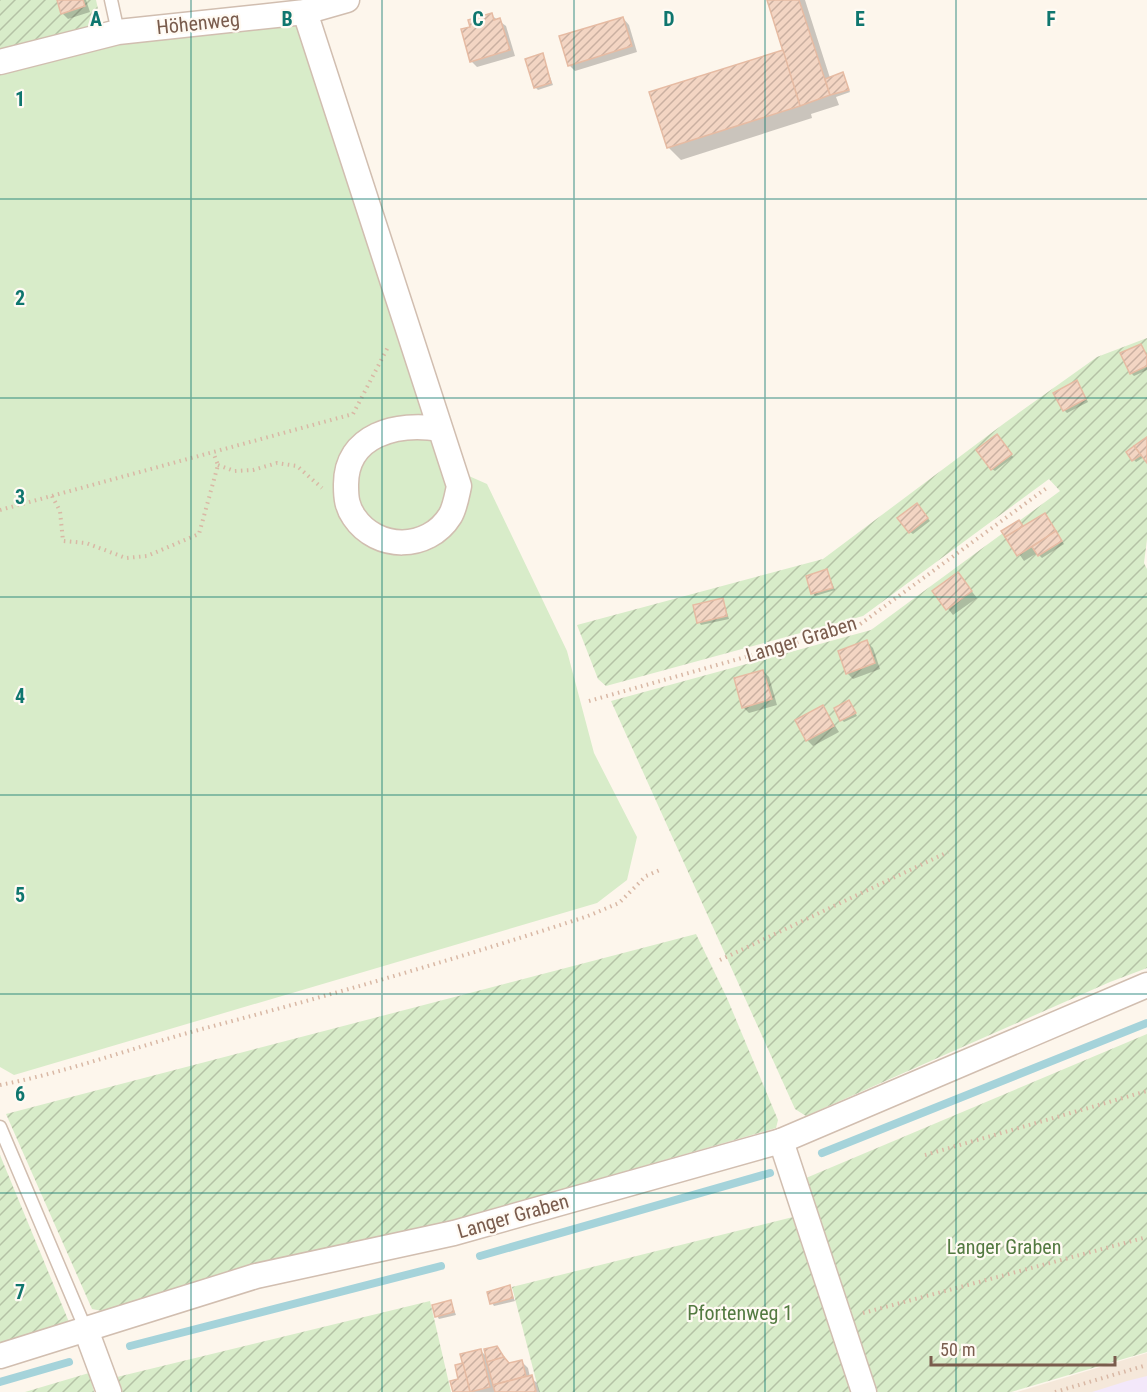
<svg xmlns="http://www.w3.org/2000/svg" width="1147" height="1392" font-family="'Roboto Condensed',sans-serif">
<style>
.residential{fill:#f5e8da}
.education{fill:#f3e8fa}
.grass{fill:#d8ecc9}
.garden{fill:url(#garden-furrows)}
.shadow{fill:#0003}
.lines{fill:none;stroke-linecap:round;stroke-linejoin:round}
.stream{stroke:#a5d3da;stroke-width:8}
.building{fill:url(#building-hatch);stroke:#e6bba3;stroke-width:1.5}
.lane-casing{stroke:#d1beb0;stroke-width:15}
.street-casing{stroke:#d1beb0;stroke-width:27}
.path{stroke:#d9b8a5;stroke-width:4;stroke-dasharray:1.5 4.5;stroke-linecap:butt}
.lane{stroke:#fff;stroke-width:12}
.street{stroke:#fff;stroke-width:24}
.grid{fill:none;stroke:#0f766e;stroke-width:1.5;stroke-opacity:0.55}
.labels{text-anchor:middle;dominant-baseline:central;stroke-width:4.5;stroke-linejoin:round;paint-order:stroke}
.street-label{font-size:20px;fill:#7a5c4d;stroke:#fffaf3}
.park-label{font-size:20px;fill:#537a41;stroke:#fffaf3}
.grid-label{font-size:20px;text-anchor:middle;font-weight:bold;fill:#0f766e;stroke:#fffaf3;stroke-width:4.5;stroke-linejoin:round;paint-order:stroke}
</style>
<defs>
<pattern id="garden-furrows" width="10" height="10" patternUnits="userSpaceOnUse" patternTransform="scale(1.5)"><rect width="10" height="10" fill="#d8ecc9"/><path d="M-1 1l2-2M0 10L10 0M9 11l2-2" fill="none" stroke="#b4c2a5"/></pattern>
<pattern id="building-hatch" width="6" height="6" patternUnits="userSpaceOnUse" patternTransform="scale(1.5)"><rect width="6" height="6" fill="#f3d5c3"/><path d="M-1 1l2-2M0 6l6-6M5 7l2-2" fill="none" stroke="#cab0a1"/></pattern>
</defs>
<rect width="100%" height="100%" fill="#fdf6ec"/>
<!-- residential -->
<polygon class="residential" points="1147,1353 1147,1392 1017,1392"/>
<!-- education -->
<polygon class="education" points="1147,1376 1147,1392 1092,1392 1127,1381"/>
<!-- grass -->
<polygon class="grass" points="298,26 444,465 487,484 567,651 594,753 637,837 627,880 597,903 14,1075 0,1067 0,72 118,41"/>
<!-- garden -->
<g class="garden">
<polygon points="0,0 96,0 103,32 0,56"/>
<polygon points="1147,338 1147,539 1144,563 1147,569 1147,968 1110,982 806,1116 795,1109 611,701 871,630 1060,491 1049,479 863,616 606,686 598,679 577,625 823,559 1006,422 1097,357"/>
<polygon points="696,934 727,998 778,1120 776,1128 449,1222 102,1311 92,1309 6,1114"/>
<polygon points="1147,1034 1147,1352 1011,1392 875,1392 806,1178"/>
<polygon points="0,1155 69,1322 0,1344"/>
<polygon points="793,1217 855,1392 539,1392 512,1287"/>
<polygon points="430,1301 451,1392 121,1392 117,1377"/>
<polygon points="89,1373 94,1392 25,1392"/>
</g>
<!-- shadow -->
<g class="shadow">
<polygon points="58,0 86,0 90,12 68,19 62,13"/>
<polygon points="768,0 805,0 830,78 842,74 850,92 836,97 839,105 811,114 812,118 681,160 668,147 786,55"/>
<polygon points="491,15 506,26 515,56 477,67 471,61 472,28"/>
<polygon points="623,18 629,25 637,52 575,71 569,65"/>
<polygon points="542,55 553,85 538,90 535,87"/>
<polygon points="1141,346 1147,355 1147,370 1134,376 1131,373"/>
<polygon points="1079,385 1088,402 1067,413 1064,410"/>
<polygon points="999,439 1013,457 995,471 992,469"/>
<polygon points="1147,439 1147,461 1144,457 1136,462 1134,460"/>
<polygon points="919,507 930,521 913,534 910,532"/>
<polygon points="1044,515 1064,544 1042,558 1037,553 1024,561 1003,531 1021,524 1023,528"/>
<polygon points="827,571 835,590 815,596 813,593"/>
<polygon points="958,574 977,598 953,615 934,591"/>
<polygon points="723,600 729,619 701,625 699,622"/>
<polygon points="867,642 873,648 880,669 853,679 847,673"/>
<polygon points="763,671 769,677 777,705 749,713 743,707"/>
<polygon points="851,705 857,716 844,722 842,720"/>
<polygon points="823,707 839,732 813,746 807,740"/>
<polygon points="509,1287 515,1301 494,1306 492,1303"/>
<polygon points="451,1302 456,1315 439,1319 437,1316"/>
<polygon points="480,1350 488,1358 506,1361 510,1365 522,1362 528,1368 530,1377 537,1383 540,1392 455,1392 464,1364"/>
</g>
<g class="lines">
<!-- stream -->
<g class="stream">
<polyline points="822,1153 1147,1023"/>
<polyline points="480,1256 770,1173"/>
<polyline points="130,1346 441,1266"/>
<polyline points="0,1382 69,1362"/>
</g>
</g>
<!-- building -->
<g class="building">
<polygon points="57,0 83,0 85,6 61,14"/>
<polygon points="767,0 799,0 830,95 800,106"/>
<polygon points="492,13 494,20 500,18 510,50 470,62 461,29 470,27 468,20"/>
<polygon points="623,17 632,46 568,66 559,36"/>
<polygon points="783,50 800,106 667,148 649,92"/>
<polygon points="543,53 551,83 534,88 525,59"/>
<polygon points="843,72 849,90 830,95 825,79"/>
<polygon points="1141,344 1147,356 1147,366 1130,374 1120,353"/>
<polygon points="1077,380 1086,399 1063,411 1053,393"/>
<polygon points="997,434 1012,454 991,470 976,450"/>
<polygon points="1147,437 1147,463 1134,446"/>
<polygon points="1134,446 1141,455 1132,461 1126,452"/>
<polygon points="917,503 928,518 909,533 897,518"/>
<polygon points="1045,513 1056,531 1017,556 1005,537"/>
<polygon points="1019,520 1023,526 1005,537 1001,531"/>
<polygon points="1056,531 1062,541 1038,556 1032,547"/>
<polygon points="827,569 833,588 811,594 806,576"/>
<polygon points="958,572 972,591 946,610 932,591"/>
<polygon points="723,598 727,616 697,623 693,605"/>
<polygon points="867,640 875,663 846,674 838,651"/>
<polygon points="763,670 772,699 742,708 734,678"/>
<polygon points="849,700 856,713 840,721 834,708"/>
<polygon points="823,705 834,726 806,741 795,720"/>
<polygon points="510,1285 513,1298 490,1304 487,1292"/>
<polygon points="451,1300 454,1312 435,1317 432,1305"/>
<polygon points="497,1346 504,1357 487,1362 484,1349"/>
<polygon points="481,1349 490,1387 470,1392 460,1354"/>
<polygon points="504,1357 509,1363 522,1360 526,1376 493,1385 487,1362"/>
<polygon points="463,1363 470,1392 453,1392 450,1381 458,1379 455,1365"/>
<polygon points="532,1375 536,1392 495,1392 493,1385"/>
</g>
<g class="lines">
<!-- lane casing -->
<g class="lane-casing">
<g id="lane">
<polyline points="111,0 118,32"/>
<polyline points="0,1127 86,1330"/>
</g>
</g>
<!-- street casing -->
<g class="street-casing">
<g id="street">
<path d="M305 12 459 486C457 495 455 508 450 516 428 551 377 551 354 517 347 507 346 498 346 486 345 434 398 422 440 429"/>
<polyline points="0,62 118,32 305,12 347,0"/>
<polyline points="781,1141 864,1392"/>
<polyline points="86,1330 109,1392"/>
<polyline points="0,1356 256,1276 454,1233 781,1141 1147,985"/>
</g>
</g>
<!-- path -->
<g class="path">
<polyline points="218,465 234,471 253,470 277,463 297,466 322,488"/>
<polyline points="52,496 60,511 63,541 86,543 126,558 147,556 199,534 218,465 213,452"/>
<polyline points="0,510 353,414 388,347"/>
<polyline points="589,701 859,625 1048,487"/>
<polyline points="720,960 948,852"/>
<path d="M0 1085C68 1072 135 1047 202 1029 332 995 460 958 588 916L619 903 646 876 662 869"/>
<polyline points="925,1155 1147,1091"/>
<polyline points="863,1313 1147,1237"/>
<polyline points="1055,1392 1147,1365"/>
</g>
<!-- lane -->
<use href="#lane" class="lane"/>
<!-- street -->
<use href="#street" class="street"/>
</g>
<!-- grid -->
<path class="grid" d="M191 0V1392M382 0V1392M574 0V1392M765 0V1392M956 0V1392M0 199H1147M0 398H1147M0 597H1147M0 795H1147M0 994H1147M0 1193H1147"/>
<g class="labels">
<!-- street labels -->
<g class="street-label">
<text transform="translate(198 23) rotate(-6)">Höhenweg</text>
<text transform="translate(801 639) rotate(-17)">Langer Graben</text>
<text transform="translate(513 1216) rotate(-16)">Langer Graben</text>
</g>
<!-- park labels -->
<g class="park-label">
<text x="1004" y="1247">Langer Graben</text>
<text x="740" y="1313">Pfortenweg 1</text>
</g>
</g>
<g class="grid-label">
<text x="96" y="26">A</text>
<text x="287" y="26">B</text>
<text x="478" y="26">C</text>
<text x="669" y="26">D</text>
<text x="860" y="26">E</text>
<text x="1051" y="26">F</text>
<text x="20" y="106">1</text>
<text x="20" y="305">2</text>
<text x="20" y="504">3</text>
<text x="20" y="703">4</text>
<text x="20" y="902">5</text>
<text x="20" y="1101">6</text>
<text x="20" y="1299">7</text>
</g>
<!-- scale -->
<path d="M931 1356v9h184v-9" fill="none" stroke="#7a5c4d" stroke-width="3"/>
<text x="940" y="1356" font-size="18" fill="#7a5c4d" stroke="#fffaf3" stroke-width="4.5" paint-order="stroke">50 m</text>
</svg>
